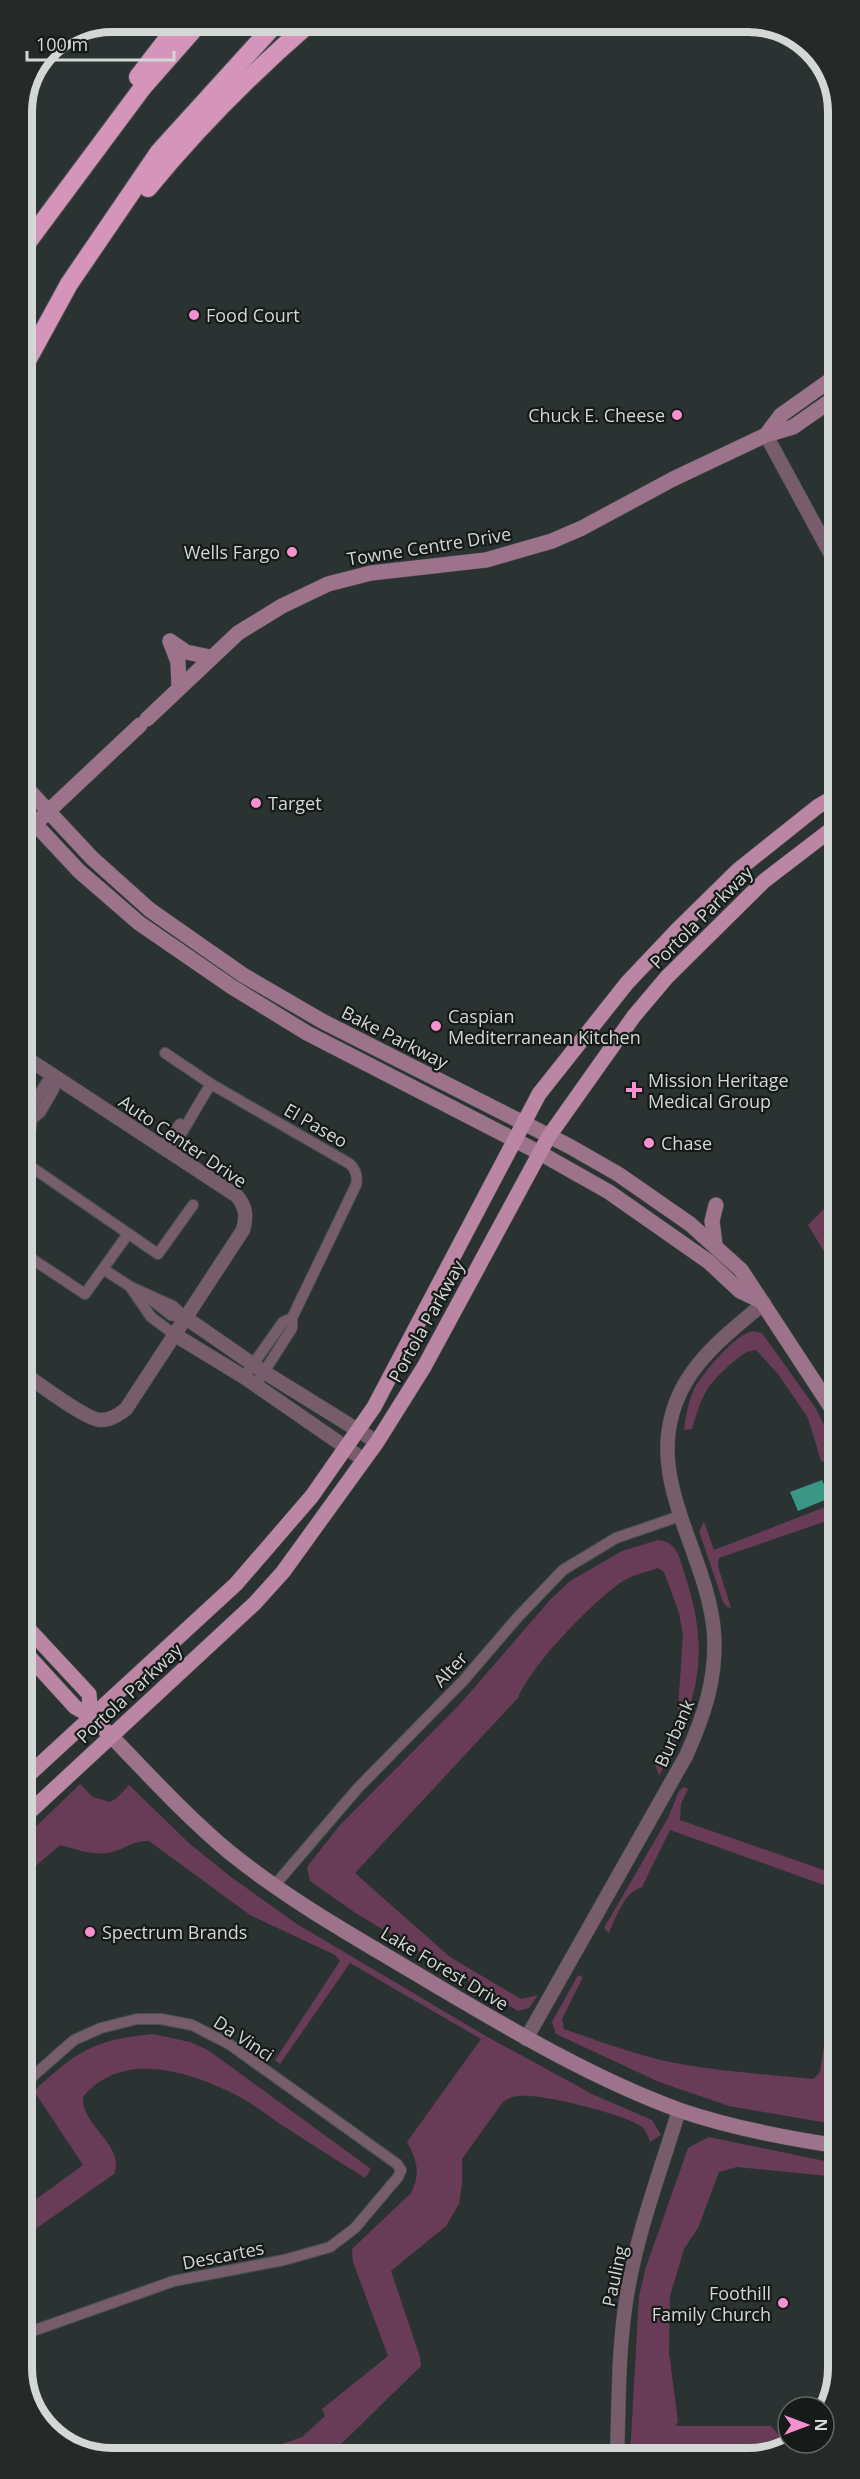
<svg xmlns="http://www.w3.org/2000/svg" width="860" height="2479" font-family="'Open Sans',sans-serif">
<style>
.green{fill:#683b56}
.water{fill:#3a9685}
.lines{fill:none;stroke-linecap:round;stroke-linejoin:round}
.minor-casing{stroke:#48514f;stroke-width:12}
.tertiary-casing{stroke:#48514f;stroke-width:15}
.secondary-casing{stroke:#48514f;stroke-width:16}
.primary-casing{stroke:#48514f;stroke-width:16}
.motorway-casing{stroke:#48514f;stroke-width:20}
.minor{stroke:#775c6b;stroke-width:10}
.tertiary{stroke:#775c6b;stroke-width:14}
.secondary{stroke:#9d738b;stroke-width:15}
.primary{stroke:#bb85a4;stroke-width:15}
.motorway{stroke:#d595ba;stroke-width:18}
.poi-dot{fill:#f790ce;stroke:#161a19;stroke-width:2}
.labels{text-anchor:middle;dominant-baseline:central;stroke-width:4.5;stroke-linejoin:round;paint-order:stroke}
.poi-label{font-size:18px;fill:#d3d8d7;stroke:#161a19;text-anchor:start}
.street-label{font-size:18px;fill:#d3d8d7;stroke:#161a19}
.rim{fill:none;stroke:#d3d8d7;stroke-width:8}
</style>
<rect width="100%" height="100%" fill="#2a3331"/>
<!-- green -->
<g class="green">
<polygon points="837,1196 837,1273 808,1225"/>
<path d="M753 1331 762 1333 815 1407 838 1452V1499L824 1462 821 1461 808 1418 778 1374 756 1350C745 1351 741 1356 732 1363 706 1385 702 1396 692 1429L684 1430C686 1416 688 1402 694 1389 702 1374 736 1333 753 1331Z"/>
<polygon points="838,1502 838,1517 719,1558 718,1566 731,1608 727,1607 723,1602 699,1531 704,1522 714,1550"/>
<path d="M658 1540C677 1542 679 1556 684 1572 712 1656 698 1700 659 1776L655 1764 677 1723 683 1635 679 1613 664 1572 658 1568C647 1572 632 1575 623 1581 592 1602 532 1664 518 1698L355 1873 450 1957 521 1999 538 1995 529 2008 518 2011 354 1912 310 1881 307 1867 339 1826 460 1704 550 1600 570 1581 622 1551Z"/>
<path d="M80 1784 93 1797 110 1802 117 1798 129 1785 190 1844 231 1877 297 1924 484 2035 594 2095 652 2120 661 2135 650 2142C648 2136 646 2130 641 2126 621 2114 544 2094 520 2096 513 2096 509 2098 503 2102L462 2159V2185L459 2204 446 2226 391 2271 420 2357 421 2366 331 2454 322 2457H245L302 2437 325 2416 322 2409 388 2356 353 2262 352 2249 411 2193C421 2174 417 2160 407 2142L481 2039 350 1963 280 2064 275 2060 340 1961 335 1955 250 1915 149 1841C135 1840 126 1848 112 1852 95 1857 76 1849 60 1845L23 1877V1839Z"/>
<path d="M684 1787 688 1789 681 1804 680 1820 838 1875V1890L670 1830 642 1887C624 1892 616 1918 609 1933L604 1928 668 1818 679 1791Z"/>
<path d="M838 1954 839 2125 729 2106 659 2082 556 2034 552 2022 578 1975 583 1977 562 2019 564 2029C596 2040 628 2052 661 2060 711 2071 763 2074 813 2079L820 2072Z"/>
<path d="M153 2034 190 2042 208 2050 371 2169 365 2178C339 2162 313 2145 288 2129 269 2117 250 2101 230 2092 184 2070 121 2051 83 2097 81 2126 126 2145 114 2174L24 2237V2208L83 2165 34 2091C78 2051 92 2040 153 2034Z"/>
<polygon points="709,2137 839,2164 839,2177 737,2167 719,2172 698,2228 684,2249 670,2296 669,2352 678,2421 676,2426 771,2426 780,2436 785,2438 788,2434 788,2443 790,2443 772,2455 630,2455 639,2296 645,2270 688,2148"/>
</g>
<!-- water -->
<polygon class="water" points="822,1480 830,1498 798,1511 790,1492"/>
<g class="lines">
<!-- minor casing -->
<g class="minor-casing">
<g id="minor">
<path d="M165 1053 211 1084 350 1164C356 1170 358 1176 356 1185L292 1318V1328L255 1386"/>
<polyline points="53,1082 46,1083 31,1108 32,1119 26,1162 30,1166 158,1254 193,1205"/>
<polyline points="32,1119 40,1113 54,1089 53,1082 55,1078"/>
<polyline points="162,1148 180,1124"/>
<path d="M169 1152C185 1130 196 1107 211 1084"/>
<polyline points="23,1253 85,1294 128,1234"/>
<polyline points="103,1269 131,1287 173,1306 186,1318"/>
<polyline points="131,1288 151,1317 175,1335"/>
<polyline points="148,1297 171,1315 186,1318"/>
<polyline points="244,1377 283,1322 292,1318"/>
<polyline points="274,1886 358,1788 463,1681 517,1618 563,1570 616,1538 680,1516"/>
<polyline points="24,2084 74,2040 101,2028 137,2019 161,2019 192,2025 229,2044 397,2164 401,2170 398,2177 355,2228 330,2247 284,2260 174,2281 24,2334"/>
</g>
</g>
<!-- tertiary casing -->
<g class="tertiary-casing">
<g id="tertiary">
<polyline points="766,435 836,564"/>
<path d="M22 1055 237 1196C246 1207 247 1217 243 1230L126 1409C118 1415 111 1420 100 1420 85 1419 38 1383 23 1373"/>
<polyline points="186,1318 264,1372 377,1442"/>
<polyline points="175,1335 244,1377 364,1460"/>
<path d="M526 2039 686 1756C704 1716 717 1678 714 1633 707 1545 633 1469 687 1380 706 1349 737 1326 764 1303"/>
<path d="M617 2456C619 2402 618 2348 627 2295 637 2232 661 2170 679 2110"/>
</g>
</g>
<!-- secondary casing -->
<g class="secondary-casing">
<g id="secondary">
<polyline points="766,435 781,415 836,376"/>
<polyline points="170,641 178,662 179,687"/>
<polyline points="170,641 186,652 210,657"/>
<polyline points="147,719 238,633 282,606 328,584 371,573 486,560 552,541 582,528 673,479 766,435 793,427 836,397"/>
<polyline points="22,783 92,858 150,910 243,975 322,1021 569,1146 618,1174 690,1224 741,1270 838,1418"/>
<polyline points="22,810 79,871 139,923 232,987 307,1033 540,1153 609,1192 709,1262 740,1291 761,1301"/>
<polyline points="22,836 140,725"/>
<polyline points="715,1244 712,1221 716,1205"/>
<path d="M111 1736C149 1775 186 1816 228 1851 293 1904 366 1943 437 1986 515 2032 594 2079 679 2110 731 2128 785 2138 839 2146"/>
</g>
</g>
<!-- primary casing -->
<g class="primary-casing">
<g id="primary">
<polyline points="23,1623 89,1694 91,1716"/>
<polyline points="23,1650 75,1707 91,1716 111,1736"/>
<polyline points="23,1780 236,1584 312,1496 374,1407 539,1094 627,983 679,928 738,870 817,807 837,795"/>
<polyline points="23,1818 255,1603 283,1572 377,1442 424,1367 549,1136 634,1016 667,977 764,881 837,825"/>
</g>
</g>
<!-- motorway casing -->
<g class="motorway-casing">
<g id="motorway">
<polyline points="138,77 181,21"/>
<path d="M148 188C198 127 253 72 312 21"/>
<polyline points="21,251 143,87 201,21"/>
<polyline points="22,370 69,284 159,152 278,21"/>
</g>
</g>
<!-- minor -->
<use href="#minor" class="minor"/>
<!-- tertiary -->
<use href="#tertiary" class="tertiary"/>
<!-- secondary -->
<use href="#secondary" class="secondary"/>
<!-- primary -->
<use href="#primary" class="primary"/>
<!-- motorway -->
<use href="#motorway" class="motorway"/>
</g>
<!-- markers -->
<g class="poi-dot">
<circle cx="194" cy="315" r="6"/>
<circle cx="677" cy="415" r="6"/>
<circle cx="292" cy="552" r="6"/>
<circle cx="256" cy="803" r="6"/>
<circle cx="436" cy="1026" r="6"/>
<path d="M631 1081h6v6h6v6h-6v6h-6v-6h-6v-6h6z"/>
<circle cx="649" cy="1143" r="6"/>
<circle cx="90" cy="1932" r="6"/>
<circle cx="783" cy="2303" r="6"/>
</g>
<g class="labels">
<!-- poi labels -->
<g class="poi-label">
<text x="206" y="315">Food Court</text>
<text x="665" y="415" text-anchor="end">Chuck E. Cheese</text>
<text x="280" y="552" text-anchor="end">Wells Fargo</text>
<text x="268" y="803">Target</text>
<text x="448" y="1016">Caspian<tspan x="448" dy="21">Mediterranean Kitchen</tspan></text>
<text x="648" y="1080">Mission Heritage<tspan x="648" dy="21">Medical Group</tspan></text>
<text x="661" y="1143">Chase</text>
<text x="102" y="1932">Spectrum Brands</text>
<text x="771" y="2293" text-anchor="end">Foothill<tspan x="771" dy="21">Family Church</tspan></text>
</g>
<!-- street labels -->
<g class="street-label">
<text transform="translate(429 546) rotate(-9)">Towne Centre Drive</text>
<text transform="translate(701 917) rotate(-45)">Portola Parkway</text>
<text transform="translate(395 1037) rotate(27)">Bake Parkway</text>
<text transform="translate(316 1125) rotate(30)">El Paseo</text>
<text transform="translate(183 1141) rotate(34)">Auto Center Drive</text>
<text transform="translate(426 1321) rotate(-61)">Portola Parkway</text>
<text transform="translate(450 1669) rotate(-47)">Alter</text>
<text transform="translate(129 1693) rotate(-43)">Portola Parkway</text>
<text transform="translate(674 1733) rotate(-66)">Burbank</text>
<text transform="translate(445 1968) rotate(31)">Lake Forest Drive</text>
<text transform="translate(244 2038) rotate(33)">Da Vinci</text>
<text transform="translate(223 2255) rotate(-11)">Descartes</text>
<text transform="translate(614 2276) rotate(-78)">Pauling</text>
</g>
</g>
<!-- crop -->
<path d="M0 0H860V2479H0ZM112 32H748A80 80 0 0 1 828 112V2368A80 80 0 0 1 748 2448H112A80 80 0 0 1 32 2368V112A80 80 0 0 1 112 32Z" fill="#252928" fill-rule="evenodd"/>
<path class="rim" d="M112 32H748A80 80 0 0 1 828 112V2368A80 80 0 0 1 748 2448H112A80 80 0 0 1 32 2368V112A80 80 0 0 1 112 32Z"/>
<!-- north arrow -->
<g transform="translate(806 2425) rotate(90)"><circle r="28" fill="#161a19" stroke="#626665" stroke-width="1.5"/>
<path d="M0-4.5L10 22L0 15L-10 22Z" fill="#f790ce"/>
<text y="-9" font-size="16" font-weight="bold" text-anchor="middle" fill="#d3d8d7">N</text>
</g>
<!-- scale -->
<path d="M27 51v9h147v-9" fill="none" stroke="#d3d8d7" stroke-width="3"/>
<text x="36" y="51" font-size="18" fill="#d3d8d7" stroke="#161a19" stroke-width="4.5" paint-order="stroke">100 m</text>
</svg>
